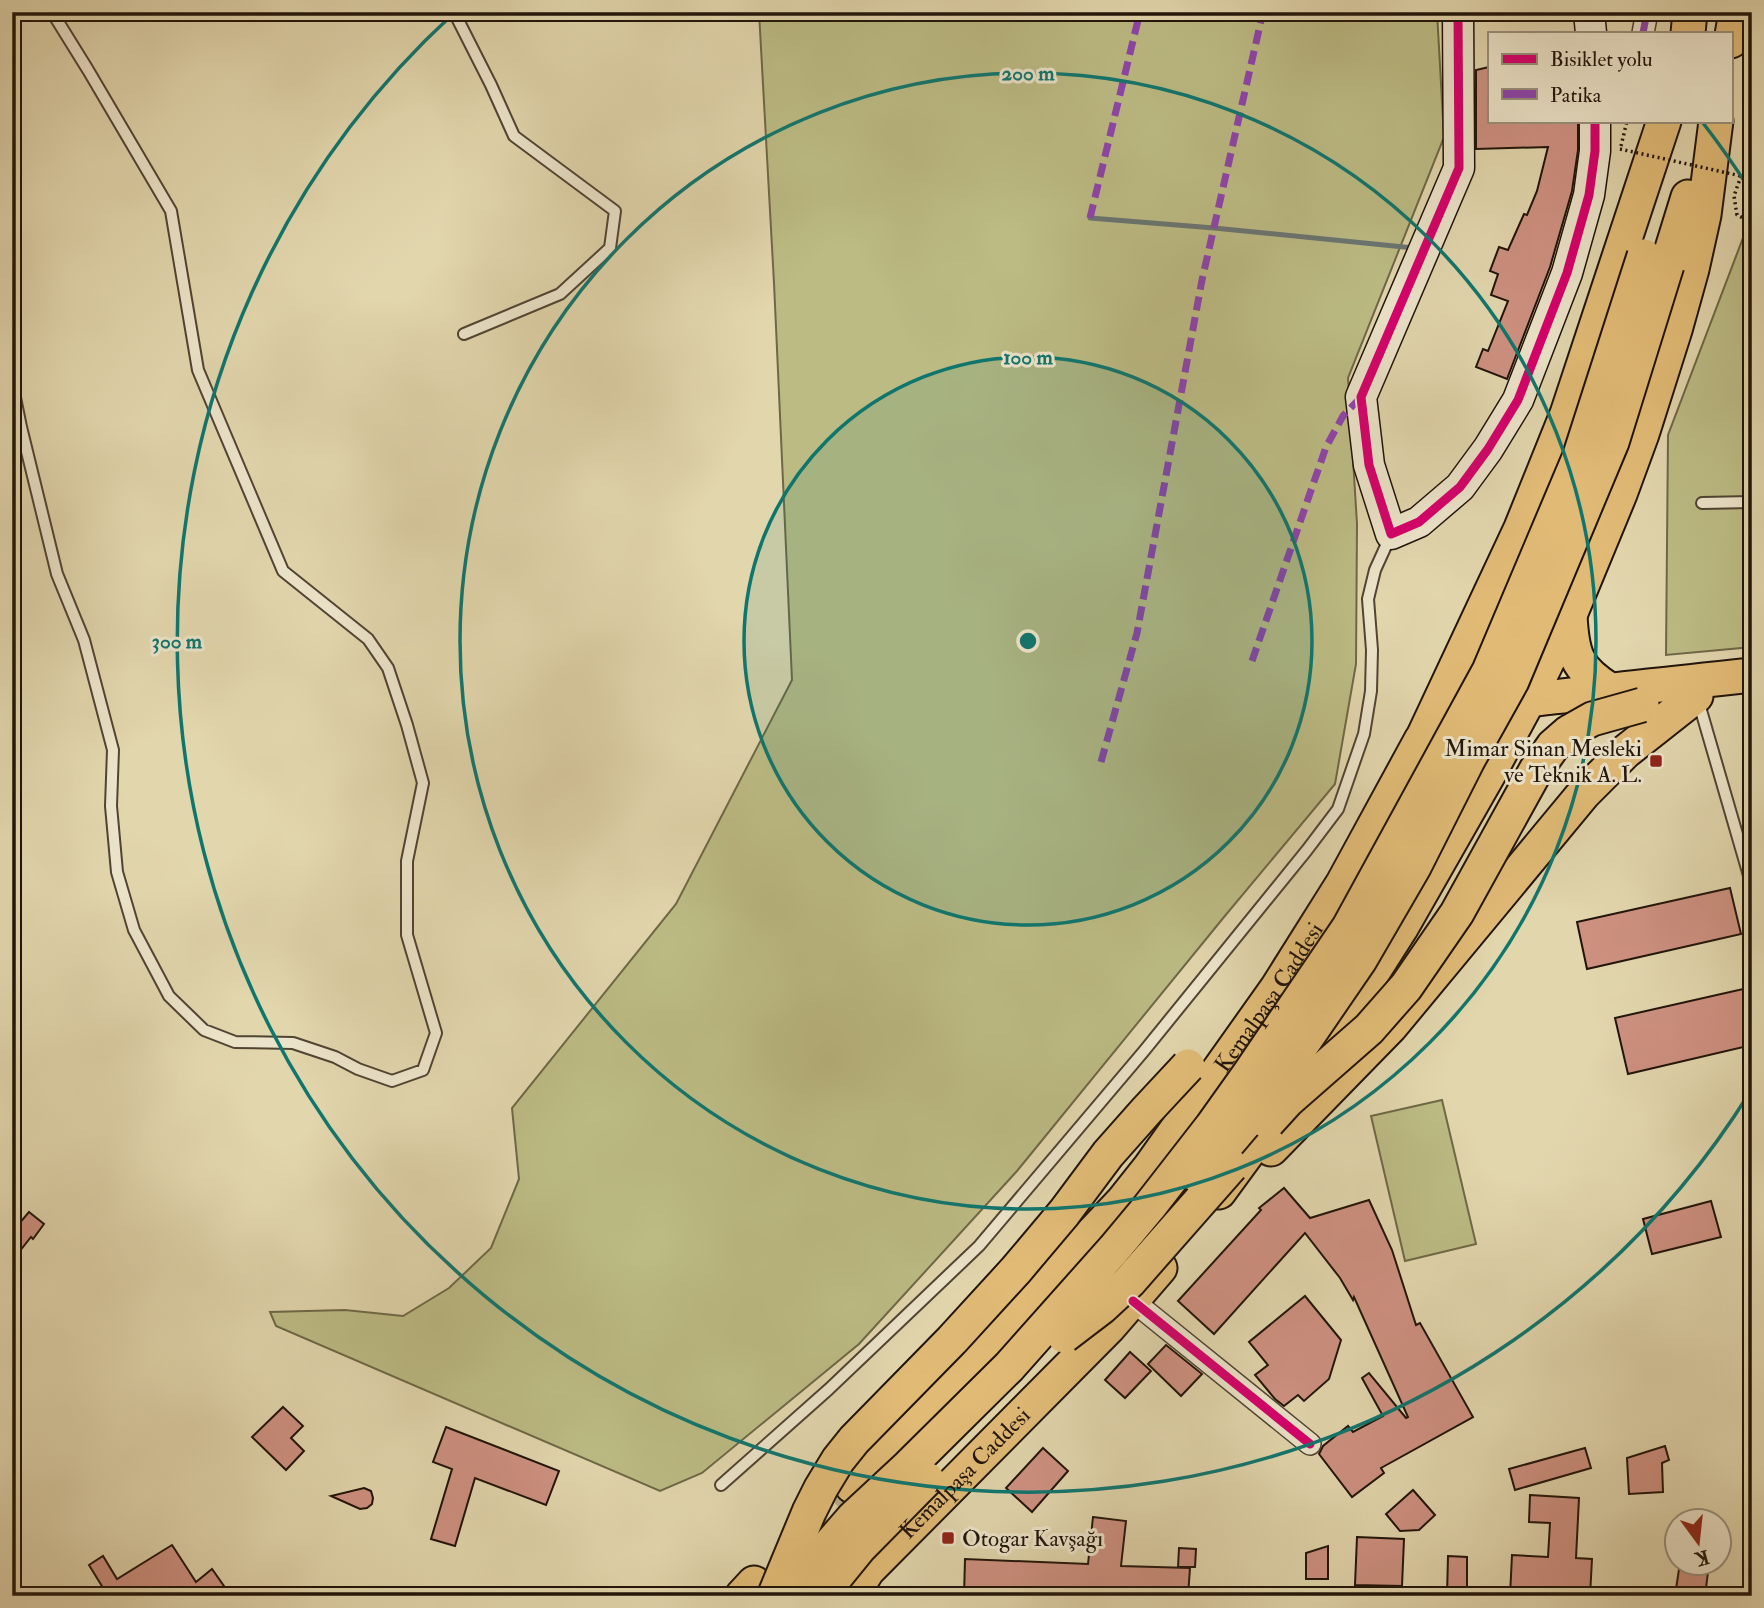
<svg xmlns="http://www.w3.org/2000/svg" width="1764" height="1608" font-family="'IM FELL Double Pica',serif">
<style>
.green{fill:#bcbb84;stroke:#6e6847;stroke-width:2}
.lines{fill:none;stroke-linecap:round;stroke-linejoin:round}
.stream{stroke:#6a7572;stroke-width:5}
.building{fill:#ce9181;stroke:#20140a;stroke-width:2}
.primary-tunnel{stroke:#bbaf8c;stroke-width:33;stroke-dasharray:33 17;stroke-linecap:butt}
.lane-casing{stroke:#504433;stroke-width:14}
.street-casing{stroke:#504433;stroke-width:24}
.secondary-casing{stroke:#20140a;stroke-width:33}
.primary-casing{stroke:#20140a;stroke-width:37}
.path{stroke:#20140a;stroke-width:3.5;stroke-dasharray:2 3.5;stroke-linecap:butt}
.lane{stroke:#ece4ca;stroke-width:10}
.street{stroke:#ece4ca;stroke-width:21}
.secondary{stroke:#ece4ca;stroke-width:30}
.primary{stroke:#e1bb76;stroke-width:33}
.primary-bridge-casing{stroke:#20140a;stroke-width:37;stroke-linecap:butt}
.path-bridge{stroke:#20140a;stroke-width:3.5;stroke-dasharray:2 3.5;stroke-linecap:butt}
.primary-bridge{stroke:#e1bb76;stroke-width:33}
.quiet{stroke:#8e44ad;stroke-width:7;stroke-dasharray:14 7;stroke-linecap:butt}
.cycleway-casing{stroke:#ece4ca;stroke-width:13}
.cycleway{stroke:#d6006c;stroke-width:9}
.ring{fill:none;stroke:#0f766e;stroke-width:3.5}
.poi-dot{fill:#8f2418;stroke:#ece4ca;stroke-width:2.5}
.labels{text-anchor:middle;dominant-baseline:central;stroke-width:6;stroke-linejoin:round;paint-order:stroke}
.poi-label{font-size:23px;fill:#20140a;stroke:#ece4ca;text-anchor:end}
.street-label{font-size:23px;fill:#20140a;stroke:#ece4ca}
.centre{fill:#0f766e;stroke:#ece4ca;stroke-width:3.5}
.ring-label{font-size:21px;text-anchor:middle;font-weight:bold;fill:#0f766e;stroke:#ece4ca;stroke-width:6;stroke-linejoin:round;paint-order:stroke}
</style>
<rect width="100%" height="100%" fill="#e2d6ad"/>
<filter id="stains"><feTurbulence type="fractalNoise" baseFrequency=".00286" numOctaves="4"/><feColorMatrix values="0 0 0 0 .2 0 0 0 0 .09 0 0 0 0 .02 0 0 0 .5 -.17"/></filter>
<radialGradient id="worn" r=".72"><stop offset=".6" stop-color="#630" stop-opacity="0"/><stop offset="1" stop-color="#630" stop-opacity=".3"/></radialGradient>
<!-- green -->
<g class="green">
<polygon points="759,12 1437,12 1444,137 1348,378 1357,524 1356,664 1335,784 1224,917 1017,1171 859,1344 702,1473 660,1491 276,1326 270,1312 345,1310 403,1316 449,1288 491,1248 519,1179 512,1108 676,904 792,680 774,283"/>
<polygon points="1746,230 1752,230 1752,647 1666,655 1668,435"/>
<polygon points="1442,1100 1476,1244 1405,1261 1371,1116"/>
</g>
<g class="lines">
<!-- stream -->
<polyline class="stream" points="1090,218 1214,228 1414,248"/>
</g>
<!-- building -->
<g class="building">
<polygon points="1489,67 1489,121 1578,121 1578,150 1572,191 1550,267 1507,379 1476,367 1483,349 1488,351 1508,301 1491,295 1498,274 1490,271 1499,247 1508,250 1524,214 1527,215 1537,191 1548,147 1476,149 1476,70"/>
<polygon points="1730,888 1741,934 1587,969 1577,922"/>
<polygon points="1752,987 1752,1045 1628,1074 1615,1018"/>
<polygon points="1284,1188 1310,1218 1369,1200 1392,1250 1416,1325 1420,1323 1473,1417 1381,1468 1384,1473 1352,1497 1319,1454 1323,1446 1348,1426 1353,1432 1383,1416 1362,1378 1369,1373 1406,1418 1408,1417 1354,1297 1353,1300 1340,1278 1305,1233 1214,1334 1178,1301 1261,1210 1259,1208"/>
<polygon points="1711,1201 1721,1237 1652,1254 1643,1219"/>
<polygon points="29,1212 44,1224 33,1239 31,1237 12,1261 12,1232"/>
<polygon points="1305,1296 1341,1340 1329,1379 1304,1401 1298,1395 1284,1406 1275,1399 1255,1375 1268,1365 1249,1342"/>
<polygon points="1166,1345 1202,1374 1181,1396 1148,1364"/>
<polygon points="1130,1352 1151,1371 1125,1398 1105,1380"/>
<polygon points="283,1407 303,1426 291,1438 304,1451 286,1470 252,1437"/>
<polygon points="446,1427 559,1471 546,1505 475,1478 455,1546 431,1539 452,1469 433,1462"/>
<polygon points="1665,1446 1669,1460 1662,1463 1663,1492 1629,1494 1627,1458"/>
<polygon points="1043,1448 1068,1471 1032,1512 1006,1488"/>
<polygon points="1585,1448 1591,1468 1515,1490 1509,1469"/>
<polygon points="364,1488 371,1491 373,1498 372,1504 367,1508 360,1509 331,1496"/>
<polygon points="1413,1490 1435,1515 1419,1530 1400,1531 1386,1514"/>
<polygon points="1530,1495 1579,1498 1576,1558 1592,1559 1590,1596 1510,1596 1512,1555 1548,1557 1550,1523 1529,1522"/>
<polygon points="1093,1517 1126,1521 1121,1566 1190,1568 1188,1596 964,1596 965,1559 1088,1564"/>
<polygon points="1357,1537 1404,1539 1402,1586 1355,1585"/>
<polygon points="172,1545 196,1582 212,1569 231,1596 108,1596 89,1565 103,1556 117,1579"/>
<polygon points="1328,1546 1328,1579 1306,1579 1306,1553"/>
<polygon points="1179,1548 1196,1549 1195,1567 1178,1567"/>
<polygon points="1448,1556 1467,1557 1467,1596 1447,1596"/>
<polygon points="1679,1569 1708,1572 1705,1596 1675,1596"/>
</g>
<g class="lines">
<!-- primary-tunnel -->
<polyline class="primary-tunnel" points="799,1538 852,1486"/>
<!-- lane casing -->
<g class="lane-casing">
<g id="lane">
<polyline points="454,12 491,85 514,136 615,211 610,248 560,294 464,334"/>
<polyline points="12,383 21,427 57,574 84,640 113,750 111,806 117,872 134,930 169,996 204,1030 235,1042 293,1043 335,1057 358,1069 392,1081 423,1070 436,1033 407,935 407,861 423,783 407,725 388,668 368,639 283,571 198,370 171,211 88,70 52,12"/>
<polyline points="1702,503 1752,502"/>
<polyline points="1698,700 1752,886"/>
<polyline points="721,1485 829,1389 979,1246 1144,1051 1307,850 1338,809 1364,734 1371,691 1372,650 1368,599 1375,570 1390,537"/>
</g>
</g>
<!-- street casing -->
<g class="street-casing">
<g id="street">
<polyline points="1643,33 1647,12"/>
<polyline points="1133,1301 1310,1444"/>
</g>
</g>
<!-- secondary casing -->
<g class="secondary-casing">
<g id="secondary">
<polyline points="1458,12 1459,168 1361,397 1369,465 1391,534 1419,522 1460,487 1488,449 1518,400 1567,273 1589,195 1595,151 1595,121"/>
<polyline points="1589,12 1591,33"/>
</g>
</g>
<!-- primary casing -->
<g class="primary-casing">
<g id="primary">
<polyline points="1688,33 1690,12"/>
<polyline points="1731,41 1736,12"/>
<polyline points="1667,265 1688,197"/>
<path d="M1570 615C1572 654 1576 669 1610 690"/>
<polyline points="1424,735 1521,528 1567,414 1664,121"/>
<polyline points="1271,1149 1391,1026 1584,793 1625,752 1696,696"/>
<polyline points="1219,1192 1326,1046 1401,928 1491,770 1528,701 1570,615 1620,494 1642,434 1675,330 1692,269 1704,215 1716,121"/>
<path id="s1" d="M852 1486 1056 1272 1123 1201 1150 1167 1277 988 1343 883 1421 740C1430 728 1439 719 1454 714 1484 703 1522 701 1554 697 1620 689 1686 682 1752 675"/>
<polyline points="742,1596 754,1583"/>
<path id="s2" d="M851 1596 868 1570 1109 1327 1160 1268"/>
</g>
</g>
<!-- path -->
<g class="path">
<polyline points="1621,146 1627,121"/>
<polyline points="1741,176 1734,196 1737,215 1747,220 1752,208"/>
</g>
<!-- lane -->
<use href="#lane" class="lane"/>
<!-- street -->
<use href="#street" class="street"/>
<!-- secondary -->
<use href="#secondary" class="secondary"/>
<!-- primary -->
<use href="#primary" class="primary"/>
<!-- primary-bridge casing -->
<g class="primary-bridge-casing">
<g id="primary-bridge">
<polyline points="1268,1122 1288,1100 1369,1029 1406,987 1457,913 1536,770 1553,746 1569,732 1592,719 1642,705"/>
<polyline points="1199,1177 1262,1103 1360,960 1414,867 1468,760 1512,681 1612,442 1667,265"/>
<polyline points="1064,1336 1102,1307 1129,1282 1231,1166"/>
<polyline points="775,1594 809,1512 821,1488 838,1460 854,1440 952,1340 1016,1270 1064,1213 1108,1154 1147,1110 1188,1066"/>
<polyline points="790,1596 808,1570 853,1518 909,1466 1009,1367 1114,1249 1149,1207 1212,1126 1249,1074 1349,927 1489,671 1579,458 1644,256"/>
<polyline points="820,1596 859,1548 927,1479"/>
</g>
</g>
<!-- path-bridge -->
<polyline class="path-bridge" points="1620,149 1741,176"/>
<!-- primary-bridge -->
<use href="#primary-bridge" class="primary-bridge"/>
<!-- quiet -->
<g class="quiet">
<polyline points="1643,33 1647,12"/>
<polyline points="1090,218 1140,12"/>
<polyline points="1252,661 1326,447 1343,416 1361,397"/>
<polyline points="1101,762 1137,633 1202,280 1263,12"/>
</g>
<!-- cycleway casing -->
<g class="cycleway-casing">
<g id="cycleway">
<polyline points="1458,12 1459,168 1361,397 1369,465 1391,534 1419,522 1460,487 1488,449 1518,400 1567,273 1589,195 1595,151 1595,121"/>
<polyline points="1133,1301 1310,1444"/>
</g>
</g>
<!-- cycleway -->
<use href="#cycleway" class="cycleway"/>
</g>
<!-- distance rings -->
<circle cx="1028" cy="641" r="284" fill="#0f766e" fill-opacity=".12"/>
<g class="ring">
<circle cx="1028" cy="641" r="284"/>
<circle cx="1028" cy="641" r="568"/>
<path d="M1750 1092A851 851 0 1 1 453 14M1703 123A851 851 0 0 1 1750 190"/>
</g>
<!-- markers -->
<g class="poi-dot">
<rect x="1649" y="754" width="14" height="14" rx="3.5"/>
<rect x="941" y="1531" width="14" height="14" rx="3.5"/>
</g>
<g class="labels">
<!-- poi labels -->
<g class="poi-label">
<text x="1642" y="748">Mimar Sinan Mesleki<tspan x="1642" dy="26">ve Teknik A. L.</tspan></text>
<text x="962" y="1538" text-anchor="start">Otogar Kavşağı</text>
</g>
<!-- street labels -->
<g class="street-label">
<text stroke="none"><textPath href="#s1" startOffset="644">Kemalpaşa Caddesi</textPath></text>
<text stroke="none"><textPath href="#s2" startOffset="168">Kemalpaşa Caddesi</textPath></text>
</g>
</g>
<circle cx="1028" cy="641" r="10" class="centre"/>
<g class="ring-label">
<text x="1028" y="80">200 m</text>
<text x="1028" y="364">100 m</text>
<text x="177" y="648">300 m</text>
</g>
<!-- margin -->
<rect width="1764" height="1608" fill="none" stroke="#e2d6ad" stroke-width="42"/>
<rect x="14" y="14" width="1736" height="1580" fill="none" stroke="#20140a" stroke-width="3.5"/>
<rect x="21" y="21" width="1722" height="1566" fill="none" stroke="#20140a" stroke-width="2"/>
<!-- legend -->
<rect x="1488" y="32" width="245" height="91" fill="#ece4ca" stroke="#9a917d" stroke-width="2"/>
<rect x="1502" y="54" width="35" height="10" fill="#d6006c" stroke="#9a917d" stroke-width="2"/>
<text x="1550" y="66" font-size="21" fill="#20140a">Bisiklet yolu</text>
<rect x="1502" y="89" width="35" height="10" fill="#8e44ad" stroke="#9a917d" stroke-width="2"/>
<text x="1550" y="102" font-size="21" fill="#20140a">Patika</text>
<!-- north arrow -->
<g transform="translate(1698 1542) rotate(165)"><circle r="33" fill="#ece4ca" stroke="#9a917d" stroke-width="2"/>
<path d="M0-5L12 26L0 18L-12 26Z" fill="#8f2418"/>
<text y="-10" font-size="19" font-weight="bold" text-anchor="middle" fill="#20140a">K</text>
</g>
<rect width="100%" height="100%" filter="url(#stains)"/>
<rect width="100%" height="100%" fill="url(#worn)"/>
</svg>
